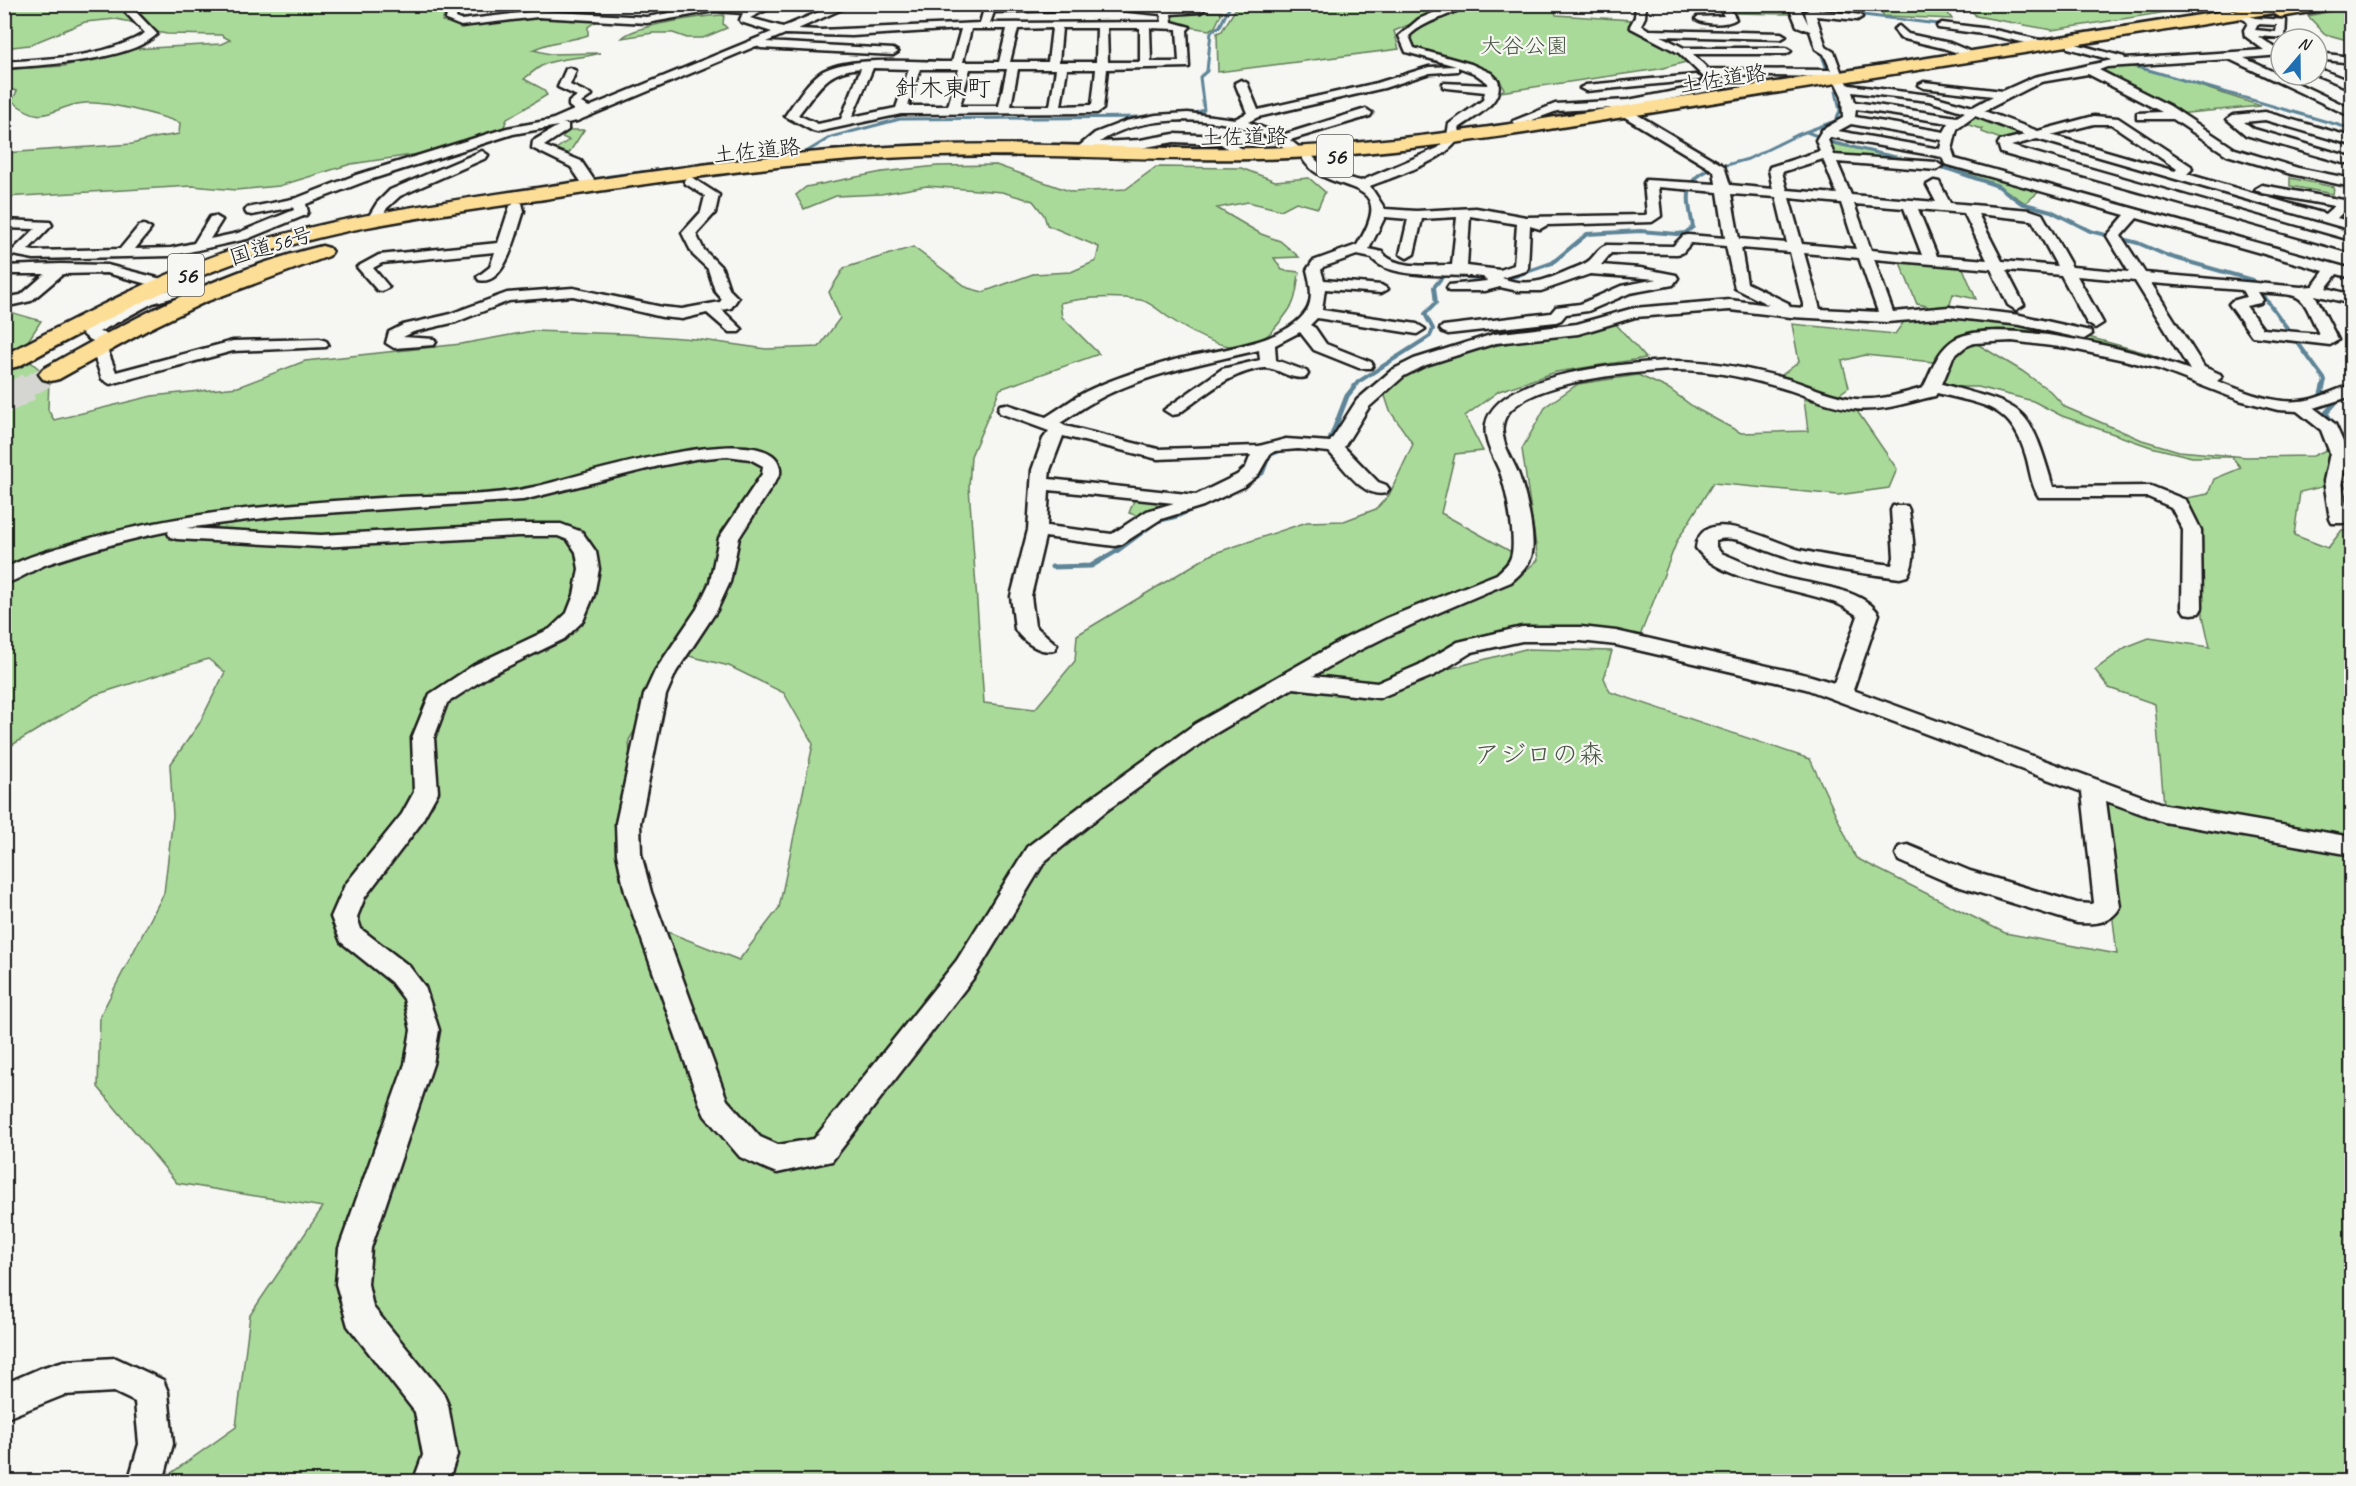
<svg xmlns="http://www.w3.org/2000/svg" width="2356" height="1486" font-family="Caveat,'Klee One',sans-serif">
<style>
.green{fill:#aada9a;stroke:#637b5b;stroke-width:1.5;fill-rule:evenodd}
.lines{fill:none;stroke-linecap:round;stroke-linejoin:round}
.stream-far2{stroke:#5d8497;stroke-width:3}
.stream-far1{stroke:#5d8497;stroke-width:4}
.stream{stroke:#5d8497;stroke-width:5}
.highway-tunnel-far1{stroke:#d5d5d2;stroke-width:21;stroke-dasharray:21 10;stroke-linecap:butt}
.highway-tunnel{stroke:#d5d5d2;stroke-width:28;stroke-dasharray:28 14;stroke-linecap:butt}
.minor-casing{stroke:#1c1c1c;stroke-width:5}
.highway-casing{stroke:#1c1c1c;stroke-width:5}
.minor{fill:#f6f6f2;fill-rule:evenodd}
.highway{fill:#fcde96;fill-rule:evenodd}
.labels{text-anchor:middle;dominant-baseline:central;stroke-width:4.5;stroke-linejoin:round;paint-order:stroke}
.far-park-label{font-size:22px;fill:#475542;stroke:#f6f6f2}
.far-street-label{font-size:22px;fill:#1c1c1c;stroke:#f6f6f2}
.far-quarter-label{font-size:24px;fill:#1c1c1c;stroke:#f6f6f2}
.shield{fill:#f6f6f2;stroke:#5d5d5c;stroke-width:1.5}
.shield-label{font-size:24px;font-weight:bold;fill:#1c1c1c}
.park-label{font-size:26px;fill:#475542;stroke:#f6f6f2}
</style>
<rect width="100%" height="100%" fill="#f6f6f2"/>
<filter id="ink" filterUnits="userSpaceOnUse"><feTurbulence type="fractalNoise" baseFrequency=".0167" numOctaves="2"/><feDisplacementMap in="SourceGraphic" scale="12" xChannelSelector="R" yChannelSelector="G"/><feConvolveMatrix kernelMatrix="1 2 1 2 8 2 1 2 1" color-interpolation-filters="sRGB"/></filter>
<g filter="url(#ink)">
<!-- green -->
<g class="green">
<path d="M5 4 449 5 442 21 462 25 528 16 598 20 588 27V35C568 42 552 40 533 50L550 54 600 53C582 59 559 57 543 65 536 69 530 74 524 79L543 89 547 95 507 119 501 134 466 141 426 153 351 164 279 186 236 190 192 186 5 197V153L132 144 154 138 179 134 180 123C160 115 106 101 85 103 49 106 47 129 12 101L17 91 5 88 4 65 31 68 64 66 133 49 221 44 230 40 221 35 167 34 156 32 149 26 116 19 85 22 29 45 5 48Z"/>
<polygon points="1238,5 1456,5 1394,31 1399,49 1218,72 1217,33 1222,31"/>
<path d="M1471 5H1553L1556 15 1632 20 1631 28C1649 41 1672 45 1686 62L1659 69 1500 92 1504 89 1500 80 1491 75 1414 48 1409 38 1411 33Z"/>
<polygon points="1725,5 1789,5 1793,14 1732,13"/>
<polygon points="1877,5 1942,5 1952,19 1884,16"/>
<polygon points="2183,5 2186,9 2052,30 1976,16 1967,5"/>
<polygon points="2351,7 2351,41 2325,34 2308,16"/>
<polygon points="1172,11 1222,12 1215,27 1209,30 1170,24"/>
<path d="M724 15 723 24 727 28 703 38H687L673 33H653L622 38C634 25 704 16 724 15Z"/>
<polygon points="2120,64 2163,74 2261,106 2177,114 2099,68"/>
<polygon points="1977,115 2029,135 2006,141 1982,132 1982,129 1962,123"/>
<polygon points="563,130 584,130 569,153 553,151 569,140 555,134"/>
<polygon points="1828,143 1930,163 1833,156"/>
<polygon points="1949,164 2040,191 2025,203 1999,186 1943,167"/>
<path d="M996 165 1072 192 1126 189 1156 167 1241 168 1275 181 1309 178 1325 192 1318 208 1296 202 1281 210 1248 202 1217 208 1261 234 1280 241 1299 257 1274 258 1282 270 1299 272C1296 302 1294 306 1274 329 1243 364 1200 339 1168 317 1161 312 1150 302 1141 300 1116 296 1085 297 1060 303L1062 317 1099 354 1000 389 971 456 969 487 984 703 1035 709 1075 661 1077 635 1212 554 1307 522 1344 521 1376 509 1389 495 1413 444 1390 411 1383 390 1424 365 1478 349 1615 323 1646 358 1556 372 1499 391 1465 416 1483 451 1455 454 1441 513 1517 555 1500 575 1398 617 1249 690 1267 700 1292 686 1347 693H1392L1440 671 1525 649 1612 651 1604 678 1610 692 1810 759 1856 858 2005 933 2117 954 2099 801 2164 813V804L2155 704 2109 688 2095 670 2126 647 2149 638 2210 647 2203 616 2201 531 2181 499 2208 494 2214 479 2241 468 2232 457H2192L2151 447 2062 416 2033 401 1978 387H1941L1942 377 1933 362 1865 355 1842 361 1849 387 1838 395 1818 392 1778 378 1799 362 1792 324 1895 334 1905 320 1961 316 2074 333 2150 354 2231 387 2165 365 2003 335 1971 334 1964 336 2022 371 2050 391 2065 407 2142 440 2179 451 2246 457 2313 456 2335 446 2343 435 2351 437V480L2300 492 2294 535 2328 548 2342 530 2351 533V1481H160L236 1427 250 1315 323 1207 177 1183 98 1087 100 1016 164 893 173 816 170 765 199 724 225 672 208 659 95 695 12 745 5 747V313L10 312 41 321 20 353 49 377 48 410 54 420 152 396 238 387 305 361 461 344 532 331 626 334 695 339 766 349 819 347 840 318 829 292 844 268 913 247 968 288 983 292 1033 274 1071 272 1096 261 1099 247 1047 225 1044 215 1033 201 1002 192 927 186 881 194 836 196 804 209 796 195 806 187 882 172 937 166ZM681 654 729 666 784 693 813 744 779 908 739 960 660 929 636 856 629 740Z"/>
<polygon points="2290,178 2334,187 2333,194 2290,186"/>
<polygon points="1899,260 1962,266 1976,299 1953,294 1948,311 1930,313 1927,306 1917,304"/>
<polygon points="1638,375 1669,389 1695,408 1741,433 1808,431 1804,399 1857,411 1897,469 1889,488 1838,495 1713,483 1677,541 1640,636 1552,626 1514,628 1458,643 1379,684 1303,676 1443,608 1511,583 1538,560 1522,449 1546,406 1578,384"/>
<polygon points="1136,495 1187,502 1142,517 1129,513"/>
</g>
<g class="lines">
<!-- stream-far2 -->
<g class="stream-far2">
<polyline points="1801,4 1815,49 1821,53 1827,69"/>
<polyline points="1803,8 1818,10"/>
<polyline points="1855,14 1946,25"/>
<polyline points="1998,31 2044,40"/>
<polyline points="2128,64 2352,129"/>
<polyline points="1190,115 1204,110 1200,77 1207,71 1211,32 1220,26 1231,4"/>
<polyline points="1807,132 1835,143 1951,170"/>
<polyline points="664,170 806,152 831,137 900,119 1150,117"/>
<polyline points="1709,170 1748,159 1797,135 1835,121 1840,111 1836,91"/>
</g>
<!-- stream-far1 -->
<g class="stream-far1">
<polyline points="1946,168 1998,186 2021,203 2051,211 2090,231 2138,243 2168,256 2252,280 2325,380 2323,387"/>
<polyline points="607,177 676,168"/>
<path d="M1354 387 1358 382 1430 336 1433 329 1425 314 1436 303 1434 287 1444 275 1504 280 1552 263 1587 234 1640 231 1677 234 1685 233 1693 227C1688 200 1681 178 1714 168"/>
</g>
<!-- stream -->
<g class="stream">
<polyline points="2321,394 2323,386"/>
<polyline points="2334,426 2326,413 2335,403"/>
<polyline points="1327,448 1347,396 1355,386"/>
<polyline points="1251,480 1262,473 1269,455 1283,449 1306,449"/>
<polyline points="1052,567 1091,566 1118,550 1157,521 1177,516 1196,507"/>
</g>
<!-- highway-tunnel-far1 -->
<polyline class="highway-tunnel-far1" points="27,387 51,374"/>
<!-- highway-tunnel -->
<polyline class="highway-tunnel" points="4,400 30,386"/>
<!-- minor casing -->
<g class="minor-casing">
<g id="minor">
<path d="M135 4H151L136 12 157 34C130 61 43 65 4 68V62C51 58 105 58 145 33L126 13 128 7Z"/>
<path d="M449 4H459L456 18 461 20 538 11 647 17 714 5 756 7 763 4H778L750 18 783 27 838 4H853L798 29 820 30 980 23 984 9 992 6 1129 4 1166 8 1209 4 1201 12 1171 14 1172 22 1190 27 1187 30 1189 67 1107 69 1103 109 1097 113 901 114 817 132 813 131 785 116C795 102 806 83 820 73 845 55 920 62 952 62L961 29 852 36 785 34 766 42 893 49 898 52 893 55 761 48 756 46 577 121 562 124H568V130L544 146 581 161 598 186 591 190 586 189 571 167 532 148 533 141 558 126 513 134 366 181 306 204 308 212 306 215 247 239 171 256 34 259 13 255 11 252 35 229 4 228V220L50 222 52 225 28 250 34 251 120 249 139 226 144 225 151 229 135 249 171 248 194 243 210 217 215 216 222 220 210 239 238 233 294 210 293 207 252 215 247 214 245 211 247 208 297 198 356 175 507 128 551 120 574 110 569 106V102L577 96 558 87 566 69 570 68 576 71 570 85 592 95 581 103 589 107 772 32 741 22 740 20 743 13 714 11 647 23 538 17 461 26 446 20ZM1112 9 1161 14 1162 22 990 23 994 12ZM1052 28 1048 62H1010L1018 29ZM1062 28H1097L1096 62H1059ZM1107 28H1140V62H1108ZM1150 28 1177 29 1179 62H1151ZM971 29H1007L999 62H963ZM861 68 841 119 818 124 798 115C819 89 825 71 861 68ZM873 68 909 69 896 108 852 117ZM920 69H959L948 106H908ZM970 69H1007L999 106H960ZM1018 69H1056L1050 106H1011ZM1067 69H1096L1092 105 1061 106Z"/>
<path d="M1454 4H1469C1451 17 1426 19 1409 36L1414 48 1471 64 1491 73 1498 80C1504 102 1476 116 1459 128 1468 154 1390 178 1370 186L1385 209 1416 211 1476 208 1526 217 1645 215 1647 214 1644 183 1646 180 1716 184 1714 171 1610 108 1557 111 1527 122 1531 127 1525 131 1521 130 1513 121 1555 104 1628 100 1711 84 1679 53 1631 28 1630 26 1635 17 1636 4H1646L1645 17 1641 25 1649 30 1781 33 1786 36 1781 39 1661 36 1684 48H1786L1791 51 1786 54H1693L1708 69 1831 70 1824 54 1816 49 1810 31 1797 26 1788 4H1798L1808 24 1805 12 1810 9 1861 15 1862 17 1857 20 1816 16 1826 47 1834 52 1842 74 1849 85 1929 95 1973 107 1993 96 1924 88 1918 85 1924 82 2003 91 2034 77 2112 60 2068 48V44L2072 43 2124 57 2125 59 2264 50 2245 36 2244 30 2248 23 2245 20 2200 4H2217L2255 18 2286 20 2285 38 2258 36 2277 49H2281V55L2244 58 2352 109V117L2229 59 2107 67 2099 70 2170 106 2235 149 2298 168 2352 179V187L2291 174 2227 155 2173 119H2137V113L2162 112 2088 74 2041 82 1984 111 2038 131 2094 116 2118 118 2191 166 2192 169 2187 174 2325 214 2334 206 2262 193 2255 189 2262 185 2349 201 2351 204 2337 218 2352 222V230L2037 139 2011 146 2352 243V252L2001 153 1998 144 2000 141 2025 135 1975 116 1957 129 1952 150 1955 159 2352 269V278L2337 274 2326 288 2352 295V304L2315 295 2338 340 2330 345 2252 336 2229 304 2232 301 2246 297 2242 290 2151 283 2204 367 2220 374 2222 377 2217 381C2245 392 2277 406 2307 400 2323 397 2336 389 2352 385V396L2314 408 2335 424 2348 453 2342 481 2348 519 2346 523H2332L2330 519 2324 481 2330 453 2321 430 2297 411 2278 410 2239 400 2159 369 2124 360 2068 348 2012 341 1974 343 1965 347 1953 357 1942 384C2025 408 2028 401 2053 487L2151 486 2186 500 2201 530 2202 608 2199 613 2192 614 2185 613 2182 608 2183 530 2171 507 2148 497H2039C2031 486 2030 469 2026 456 2011 404 1983 405 1937 393L1935 396C1909 402 1881 412 1854 409 1832 407 1810 397 1789 390 1752 379 1715 370 1677 370 1641 371 1509 381 1503 425 1500 442 1512 458 1518 473 1525 490 1537 540 1531 557 1527 568 1519 575 1511 582 1443 610 1377 638 1313 676L1377 683 1419 665 1458 642 1522 627H1581L1616 631 1811 676 1834 683 1858 616C1852 612 1845 607 1838 604 1800 588 1720 583 1696 548 1701 501 1777 544 1800 550 1831 557 1861 561 1892 565L1894 557 1891 510 1893 506H1907L1909 510C1911 530 1919 558 1907 576L1900 578C1854 572 1808 567 1765 550 1750 544 1733 535 1716 540V547L1721 553C1741 561 1761 571 1781 577 1809 585 1862 587 1879 614L1853 690 2166 805 2352 837V855L2164 822 2106 801 2120 907C2111 924 2094 924 2077 923L1954 885 1899 861 1896 854 1899 847 1908 845 1970 871 2077 903 2092 904 2094 903 2082 792 1806 689 1616 645 1581 641H1522L1472 652 1435 675 1379 698 1293 688 1211 736 1106 811 1045 861 975 976 832 1161 777 1173 767 1169 740 1157 705 1116 701 1107 625 892 617 854 616 823 644 695 655 671 697 609 710 582 719 538 762 474 763 466 750 459 727 456 695 459 659 466 523 500 279 516 186 528 321 535 518 524H561L582 532 596 552 599 569 594 595 583 621 564 639 490 675 447 703 434 738 438 792 419 826 365 897 357 917 361 929 409 966 425 987 439 1030 433 1064 371 1248 368 1284 373 1307 443 1393 448 1405 457 1455 448 1482H413L423 1455 415 1412 348 1326 336 1284 339 1248 405 1064 411 1030 404 999 391 982 341 942 331 917 345 885 402 814 414 792 412 738 430 694 474 665 550 629 567 613 574 595 579 569 576 552 568 540 558 536H518L321 547 177 539 170 537 168 533 169 531C128 539 87 551 47 564 32 570 19 580 4 584V569C27 556 52 550 77 542 181 511 290 503 398 497 443 495 490 497 534 487 565 481 786 408 780 474L739 538 730 582 717 610 676 672 666 695 640 823 641 854 651 892 727 1100 760 1137 778 1145 814 1139 957 960 1027 847 1090 799 1195 724 1346 638 1387 618 1497 574C1502 569 1509 564 1511 557 1517 540 1506 488 1500 472 1494 457 1483 441 1486 424 1495 376 1611 365 1652 362 1699 358 1745 367 1791 380 1812 387 1834 397 1856 399 1879 401 1901 394 1923 388 1933 370 1936 351 1955 339 1998 315 2144 352 2190 370L2135 281 2077 276 2103 323 2095 328 2087 323 2061 275 2006 270 2024 305 2016 310 2008 305 1991 269 1874 259 1893 312 1949 307 2020 315 2090 331 2092 334 2084 339 2020 325 1949 317 1887 322 1791 317 1730 310 1635 317 1578 334 1496 343 1426 365 1404 376 1369 407 1344 447 1378 482 1386 485 1389 489 1386 493C1363 499 1344 467 1329 452L1298 449 1275 451 1270 454 1258 475 1243 487 1203 506 1161 519 1122 544 1115 546 1045 537 1031 596 1035 626 1057 645 1054 650C1040 654 1022 641 1015 629L1011 596 1028 530 1032 470 1043 439 1049 431 1000 413 998 409 1000 405 1006 404 1046 417C1059 409 1072 399 1085 392 1112 379 1143 369 1171 361 1208 350 1285 346 1307 310 1314 298 1310 282 1307 270L1313 261 1357 245C1403 171 1326 199 1302 158L1304 155H1312C1321 169 1345 178 1361 181L1438 148 1446 141 1449 124 1483 100 1485 92 1447 88 1443 87V83L1487 85 1488 83 1474 73 1458 67V71L1430 73 1384 88 1258 117 1248 122 1282 135 1366 109 1372 113 1370 116 1290 140 1305 152 1299 156C1290 153 1283 146 1275 141 1268 136 1258 133 1249 130 1210 115 1135 116 1100 142L1140 140 1174 134 1224 136 1249 154 1247 157H1239L1221 144 1174 142 1140 148 1089 150 1078 156 1072 152 1095 133 1126 121 1156 115 1188 113 1235 119 1247 113 1235 83 1241 80 1247 83 1258 110 1377 83 1429 67 1456 66 1406 52 1399 36 1419 19ZM2258 24 2277 25 2276 32 2255 30ZM1715 75 1833 77 1842 96 1843 118 1822 130 1816 140 1820 151 1770 167 1769 170 1773 189 1730 185 1724 166 1626 108 1723 88 1725 86ZM1852 92 1929 101 1965 112 1957 117 1855 102ZM1856 109 1949 123 1944 132 1855 117ZM1851 124 1942 140 1940 149 1838 131ZM2094 124H2111L2177 169 2175 171 2051 135ZM1830 137 1942 157 1945 164 2125 215 2107 236 2129 272 2072 267 2042 214 2030 210 1950 203 1939 182 1934 181 1927 185 1936 202 1851 195 1837 162 1936 170 1942 166 1936 162 1834 155 1828 140ZM1823 159 1837 194 1787 190 1782 172ZM1658 187 1718 192 1725 238 1688 235 1683 236 1673 246 1607 245C1599 247 1596 254 1590 260 1584 265 1577 267 1569 270 1547 280 1527 288 1502 278L1526 271 1528 268 1530 226 1540 229 1547 225 1652 222 1661 216ZM1731 194 1776 197 1787 243 1739 239ZM1789 198 1841 203 1856 249 1802 244ZM1854 204 1904 208 1922 255 1871 250ZM1918 209 1964 213 1987 260 1937 256ZM1978 214 2032 220 2057 266 2002 261ZM1470 216 1517 224 1514 265 1500 270 1467 266ZM1385 217 1408 219 1400 254 1407 258 1414 254 1422 219 1457 217 1452 265C1431 265 1395 270 1382 252L1369 249ZM2137 218 2324 271 2313 286 2301 287 2145 273 2121 236ZM1691 243 1726 246 1735 288 1769 305 1730 300 1634 308 1577 324 1494 334 1414 359 1392 370 1357 400 1330 442 1286 439 1259 446 1158 449 1065 426 1060 423C1072 416 1083 407 1095 401 1141 375 1208 362 1259 350L1260 360 1222 369 1164 410 1172 415 1178 414C1205 395 1231 371 1265 368 1279 368 1291 381 1306 377L1308 374 1306 371 1276 360 1275 345 1300 332 1314 350 1359 368H1371L1373 365 1371 362 1326 344 1315 328 1310 325 1317 318 1417 334 1425 329 1417 324 1322 310 1325 289 1381 293 1388 289 1381 285 1324 280 1321 270 1323 267 1357 255 1372 258C1387 280 1456 274 1483 277L1487 281 1449 285 1447 288 1449 291H1485L1500 287 1518 291H1541L1590 274 1657 279 1621 286 1580 304 1556 307 1551 313 1443 326 1440 329 1443 332 1448 334 1556 322 1561 320 1566 314 1588 311 1630 293 1673 285 1678 278 1676 275 1640 268 1601 265 1611 253 1677 254 1682 253ZM1741 248 1790 252 1804 308 1790 307 1788 303 1747 283ZM1804 253 1859 258 1878 312 1820 309ZM2258 292C2306 296 2299 291 2319 334L2263 329 2246 306 2260 303 2263 300ZM1063 436 1158 459 1251 455 1246 467 1237 475 1196 495 1049 479 1050 470ZM1049 490 1174 503 1147 511 1112 534 1047 526Z"/>
<path d="M1664 4H1727L1736 19C1728 25 1704 25 1696 19L1697 17 1724 16 1720 9 1669 7Z"/>
<polygon points="1942,23 1990,29 2053,43 2054,45 2049,48 1990,35 1938,28 1937,26"/>
<polygon points="1899,26 1908,34 1950,43 1981,56 1976,59 1943,48 1900,38 1894,29"/>
<polygon points="2317,53 2352,57 2352,63 2317,59"/>
<polygon points="2317,68 2352,82 2352,89 2317,75"/>
<polygon points="1695,75 1701,78 1699,80 1586,91 1580,88 1586,85"/>
<polygon points="2265,112 2352,137 2352,145 2265,120 2244,122 2254,129 2351,157 2352,163 2343,163 2246,135 2227,119 2233,115"/>
<polygon points="482,151 488,155 486,158 400,196 387,208 378,224 368,224 366,221 377,203 390,190"/>
<polygon points="691,177 719,195 715,213 696,234 704,250 722,268 729,289 738,298 731,308 722,310 742,329 739,332 729,332 707,313 682,319 662,317 573,296 509,301 456,322 413,332 403,337 434,339 436,342 434,345 394,348 386,343 389,332 403,325 447,315 507,293 573,288 662,307 682,309 720,302 722,299 715,291 708,269 693,255 682,233 701,212 705,196 686,184 684,181 686,178"/>
<path d="M517 202 522 203 524 211C517 230 506 287 479 280L477 277 490 267 495 252 382 263 373 268 389 287 382 291 377 290 357 267 379 255 498 243 510 206Z"/>
<path d="M61 264 107 265 181 284 184 292 182 295 153 303 99 332 118 336 120 339 118 342C105 345 90 343 82 333L87 326 143 297 169 290 107 273 63 274 31 301 4 307V298L21 295 45 274H4V266Z"/>
<polygon points="320,339 326,341 328,344 326,347 233,351 110,384 102,379 91,347 93,344 105,344 116,372 233,341"/>
<polygon points="116,1358 163,1380 168,1392 173,1444 163,1482 128,1482 139,1444 135,1402 114,1392 64,1395 4,1419 4,1384 41,1368 64,1361"/>
</g>
</g>
<!-- highway casing -->
<g class="highway-casing">
<g id="highway">
<path d="M2269 4H2342L2335 8 2280 17 2273 13 1524 133C1435 146 1345 158 1255 159 1149 161 1043 153 937 156 803 159 671 180 538 200 439 215 338 226 243 260 165 287 92 327 19 366L11 368 4 366V355C78 317 152 277 231 250 332 216 439 203 544 187 675 168 807 148 940 145 1047 142 1153 150 1260 148 1349 146 1436 135 1524 122Z"/>
<path d="M322 246 329 248 332 252 329 256 205 302 149 329 59 379 51 381 43 379 39 374 43 369C131 319 222 270 322 246Z"/>
</g>
</g>
<!-- minor -->
<use href="#minor" class="minor"/>
<!-- highway -->
<use href="#highway" class="highway"/>
</g>
</g>
<g class="labels">
<!-- far-park labels -->
<g class="far-park-label">
<text x="1524" y="46">大谷公園</text>
</g>
<!-- far-street labels -->
<g class="far-street-label">
<text transform="translate(1723 79) rotate(-9)">土佐道路</text>
<text transform="translate(1244 137) rotate(-1)">土佐道路</text>
<text transform="translate(757 151) rotate(-6)">土佐道路</text>
<text transform="translate(271 246) rotate(-17)">国道56号</text>
</g>
<!-- far-quarter labels -->
<g class="far-quarter-label">
<text x="943" y="88">針木東町</text>
</g>
<!-- shield labels -->
<g class="shield">
<rect x="1317" y="135" width="36" height="42" rx="4.5"/>
<rect x="168" y="254" width="36" height="42" rx="4.5"/>
</g>
<g class="shield-label">
<text x="1335" y="156">56</text>
<text x="186" y="275">56</text>
</g>
<!-- park labels -->
<g class="park-label">
<text x="1539" y="754">アジロの森</text>
</g>
</g>
<!-- margin -->
<rect width="2356" height="1486" fill="none" stroke="#f6f6f2" stroke-width="24"/>
<rect x="12" y="12" width="2332" height="1462" fill="none" stroke="#1c1c1c" stroke-width="2" filter="url(#ink)"/>
<!-- north arrow -->
<g transform="translate(2299 57) rotate(20)"><circle r="28" fill="#f6f6f2" stroke="#9f9f9c" stroke-width="1.5"/>
<path d="M0-4.5L10 22L0 15L-10 22Z" fill="#1f6fb2"/>
<text y="-9" font-size="16" font-weight="bold" text-anchor="middle" fill="#1c1c1c">N</text>
</g>
</svg>
